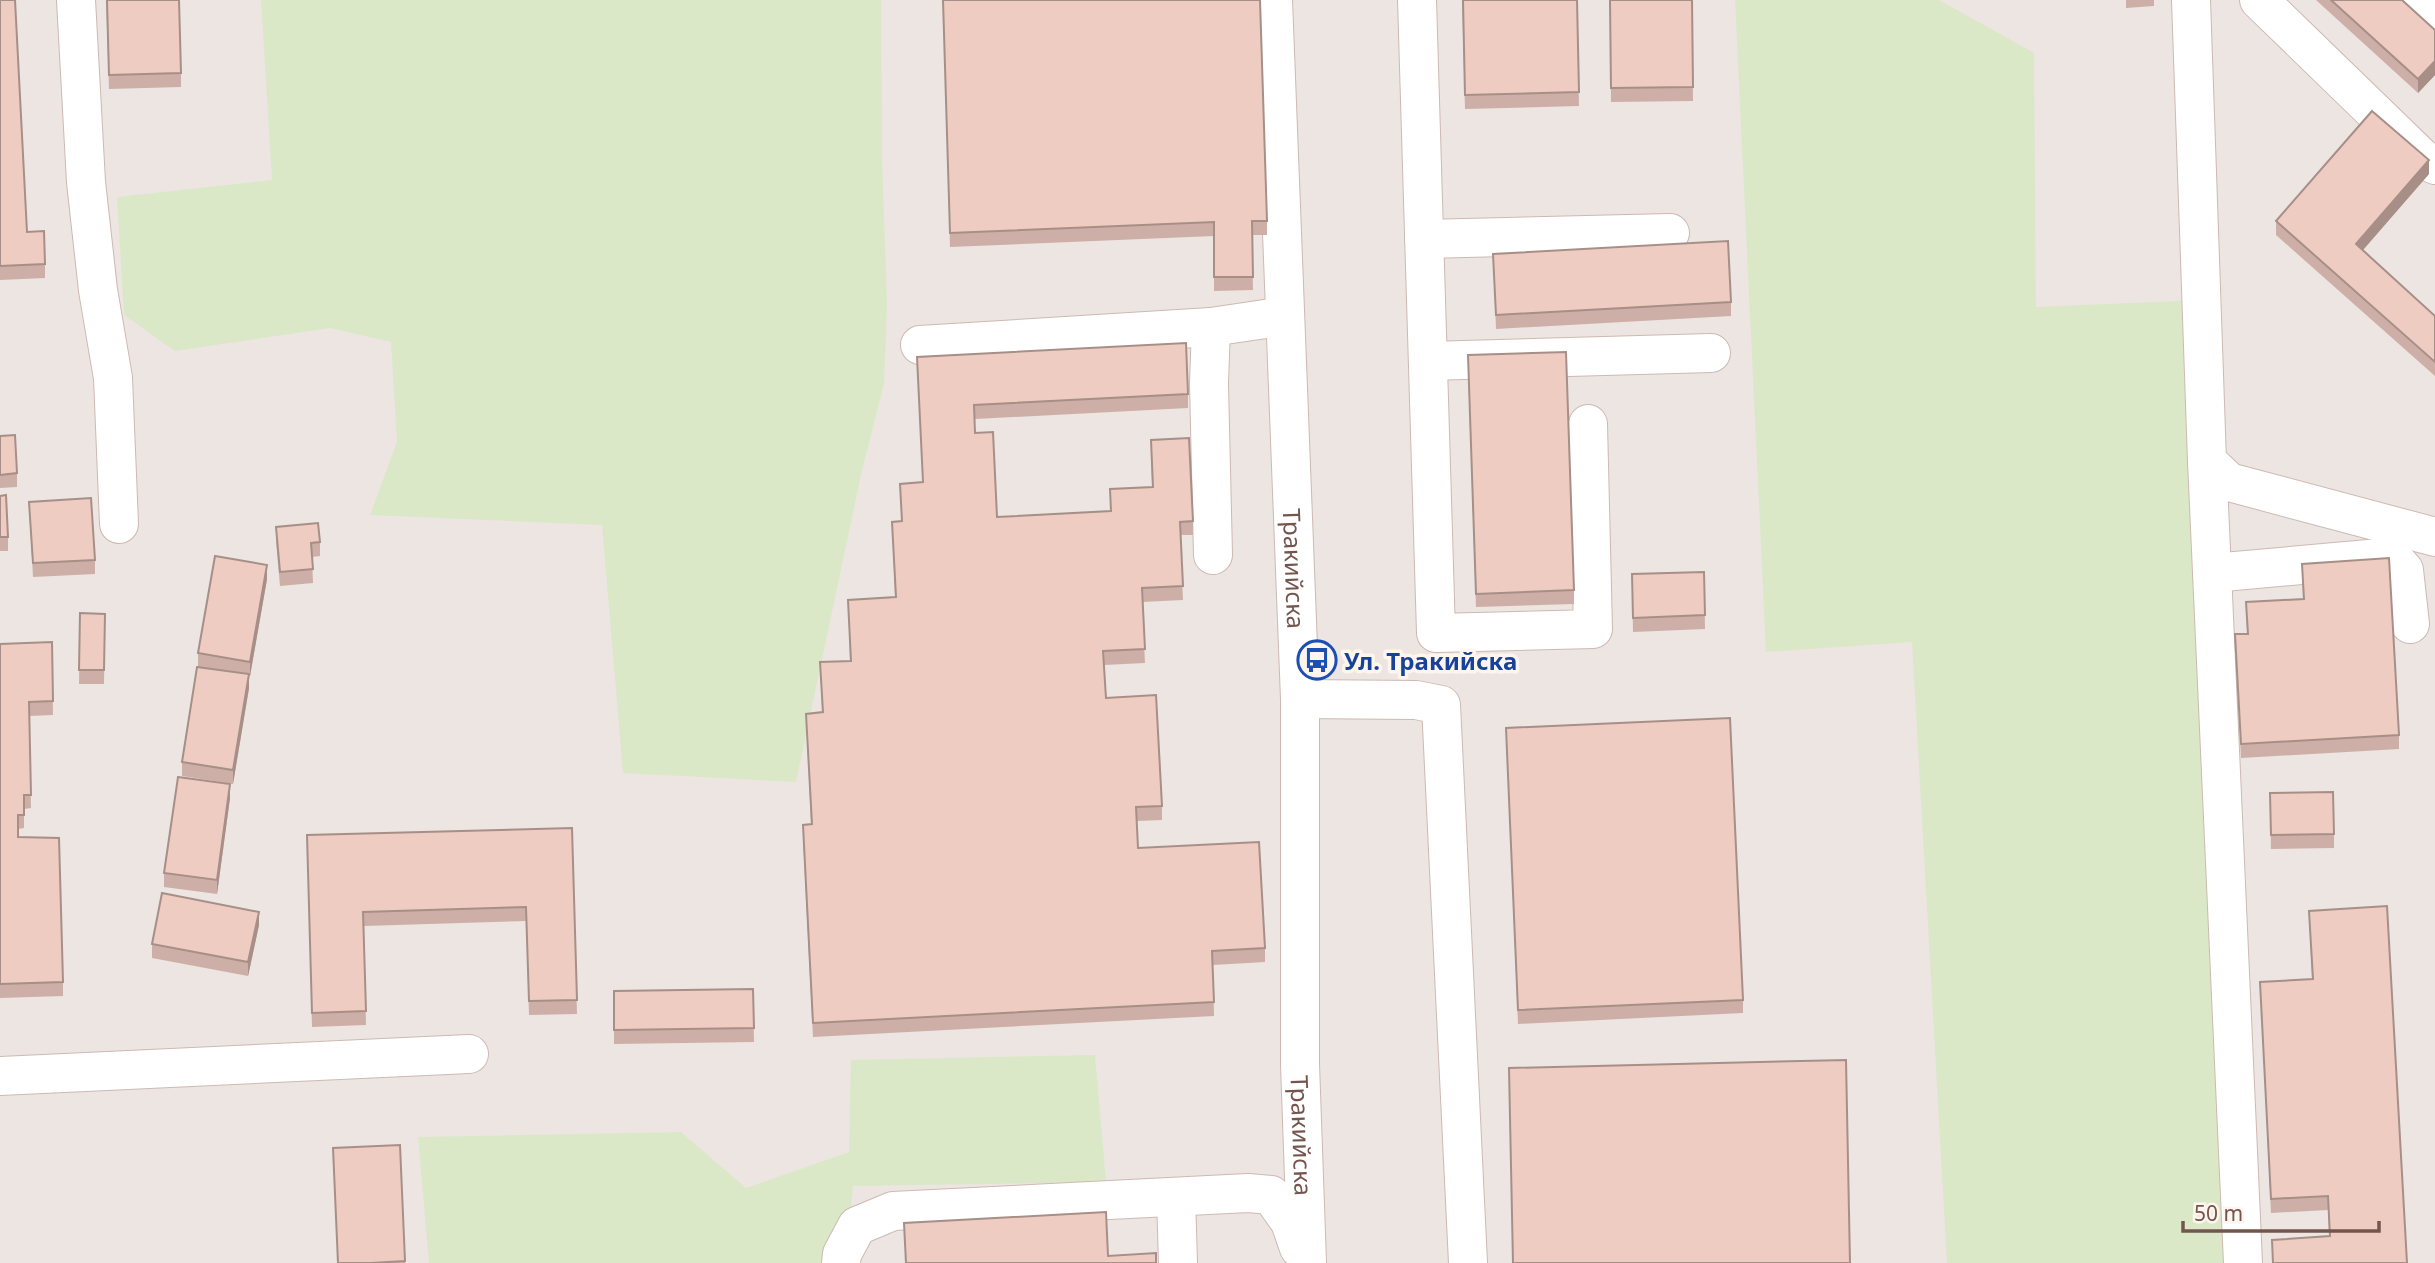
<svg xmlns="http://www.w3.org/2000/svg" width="2435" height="1263" font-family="'Noto Sans',sans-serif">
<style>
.industrial{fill:#ece5e2}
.green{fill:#dbe8c8}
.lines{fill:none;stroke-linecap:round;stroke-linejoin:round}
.minor-casing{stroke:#ceb9b2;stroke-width:40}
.minor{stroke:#fff;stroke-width:38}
.wall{fill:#ceafa7}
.shaded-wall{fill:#a78f88}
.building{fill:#efccc2;stroke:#a78f88;stroke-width:2}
.labels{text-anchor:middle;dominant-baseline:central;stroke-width:7;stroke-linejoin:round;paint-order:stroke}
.street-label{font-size:24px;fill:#74554e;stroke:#fef5ef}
.transit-label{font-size:24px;font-weight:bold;fill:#164399;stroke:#fef5ef;text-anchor:start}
</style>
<rect width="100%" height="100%" fill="#fbf1e9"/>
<!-- industrial -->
<rect class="industrial" x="0" y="0" width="2435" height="1263"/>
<!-- green -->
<g class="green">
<polygon points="261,0 881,0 882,158 887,305 884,384 862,470 796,782 623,773 602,525 370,515 397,442 391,342 330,328 175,351 124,315 117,197 272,180"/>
<polygon points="1735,0 1939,0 2034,53 2036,307 2201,300 2243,1263 1947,1263 1912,642 1766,652"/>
<polygon points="1095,1055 1106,1182 853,1186 846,1263 429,1263 418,1137 681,1132 746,1188 849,1152 851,1060"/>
</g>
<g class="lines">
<!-- minor casing -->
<g class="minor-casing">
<g id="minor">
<polyline points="76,0 86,182 98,290 113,378 119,524"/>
<path id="s1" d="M1273 0 1300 699V1064L1307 1263"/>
<polyline points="1417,0 1436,633 1593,629 1588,424"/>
<polyline points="2191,0 2207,461 2229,482 2435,537"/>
<polyline points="2259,0 2422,158 2435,165"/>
<polyline points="2423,0 2435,11"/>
<polyline points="1424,239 1670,233"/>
<polyline points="920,345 1211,327"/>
<polyline points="1428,361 1711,353"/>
<polyline points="2207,461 2243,1263"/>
<polyline points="1213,555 1209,383 1211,327 1285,316"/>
<polyline points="2212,573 2380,558 2396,561 2404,570 2410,624"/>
<polyline points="1300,699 1416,700 1441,705 1468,1263"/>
<polyline points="0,1076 469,1054"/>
<polyline points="1176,1197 1178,1263"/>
<polyline points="841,1263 842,1254 857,1226 893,1211 1248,1193 1271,1195 1290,1222 1299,1248"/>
</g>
</g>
<!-- minor -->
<use href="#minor" class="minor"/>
</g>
<!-- wall -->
<g class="wall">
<polygon points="0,0 27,232 45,264 45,278 0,280"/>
<polygon points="106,0 181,73 181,87 109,89"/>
<polygon points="943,0 1267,221 1267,235 1252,235 1253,290 1214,291 1214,236 950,247"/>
<polygon points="1462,0 1577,0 1579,106 1465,109"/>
<polygon points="1610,0 1692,0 1693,101 1611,102"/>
<polygon points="2126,0 2154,0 2154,6 2126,8"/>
<polygon points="2316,0 2402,0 2435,30 2435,75 2418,93"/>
<polygon points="2429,174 2363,250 2435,316 2435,376 2276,235 2276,221"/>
<polygon points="1493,254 1731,302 1731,316 1496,329"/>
<polygon points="917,357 1188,394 1188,408 975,419 975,433 997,517 1110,511 1110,489 1152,487 1151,440 1193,521 1193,535 1180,535 1183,600 1142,602 1145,663 1104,665 1106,698 1162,806 1162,820 1137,821 1138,848 1265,948 1265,962 1213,965 1214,1016 813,1037 803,839 803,825 811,824 806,714 822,713 820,662 850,661 848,600 895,597 892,522 902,521 900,484 923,482"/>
<polygon points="1468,369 1574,590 1574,604 1476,607"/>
<polygon points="0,436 17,473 17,487 0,488"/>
<polygon points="0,496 8,537 8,551 0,551"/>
<polygon points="29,502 95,560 95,574 33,577"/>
<polygon points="276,527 320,542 320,556 312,557 313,583 280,586 276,541"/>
<polygon points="2302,564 2399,735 2399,749 2241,758 2235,634 2247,634 2246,602 2303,599"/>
<polygon points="1704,572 1705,629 1633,632 1632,574"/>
<polygon points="267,579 250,676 249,676 249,688 233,784 182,776 182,762 198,667 198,653"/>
<polygon points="80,613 105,614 104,684 79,684"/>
<polygon points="52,642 53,715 29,716 31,808 24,809 24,828 18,829 18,837 63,982 63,996 0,998 0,644"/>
<polygon points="1506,728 1743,1000 1743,1013 1518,1024"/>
<polygon points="2270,793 2334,834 2334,848 2271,849"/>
<polygon points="230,798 217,894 164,887 164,873"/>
<polygon points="572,828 577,1014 529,1015 526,921 364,926 366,1025 312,1027 307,835"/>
<polygon points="2309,911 2407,1263 2273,1263 2272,1240 2329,1236 2328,1210 2271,1213 2260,982 2312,979"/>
<polygon points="259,925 248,976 152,958 152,944"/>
<polygon points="753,989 754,1042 614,1044 614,991"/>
<polygon points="400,1145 405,1263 338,1263 333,1148"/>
</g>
<!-- shaded-wall -->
<g class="shaded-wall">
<polygon points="2435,61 2435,75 2418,93 2418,79"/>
<polygon points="2429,160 2429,174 2356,258 2356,244"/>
<polygon points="267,565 267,579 250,676 250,662"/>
<polygon points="249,674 249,688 233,784 233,770"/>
<polygon points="230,784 230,798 217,894 217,880"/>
<polygon points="259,912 259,925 248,976 248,962"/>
</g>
<!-- building -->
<g class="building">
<polygon points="0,0 15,0 27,232 44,231 45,264 0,266"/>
<polygon points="107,0 179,0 181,73 109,75"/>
<polygon points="943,0 1260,0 1267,221 1252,221 1253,277 1214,277 1214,222 950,233"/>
<polygon points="1463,0 1577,0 1579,92 1465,95"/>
<polygon points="1610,0 1692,0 1693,87 1611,88"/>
<polygon points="2331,0 2402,0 2435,30 2435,61 2418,79"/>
<polygon points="2372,111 2429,160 2356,244 2435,316 2435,362 2276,221"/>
<polygon points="1728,241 1731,302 1496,315 1493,254"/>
<polygon points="1186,343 1188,394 974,405 975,433 993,432 997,517 1111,511 1110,489 1153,487 1151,440 1189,438 1193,521 1180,522 1183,586 1142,588 1145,649 1103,651 1106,698 1156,695 1162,806 1136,807 1138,848 1259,842 1265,948 1212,951 1214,1002 813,1023 803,825 812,824 806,714 823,712 820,662 851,661 848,600 896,597 892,522 902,521 900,484 923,482 917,357"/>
<polygon points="1566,352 1574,590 1476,594 1468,355"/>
<polygon points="15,435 17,473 0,475 0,436"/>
<polygon points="6,495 8,537 0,537 0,496"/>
<polygon points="91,498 95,560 33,563 29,502"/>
<polygon points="318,523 320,542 311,543 313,569 280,572 276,527"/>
<polygon points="215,556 267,565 250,662 198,653"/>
<polygon points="2389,558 2399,735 2241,744 2235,634 2248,634 2246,602 2304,599 2302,564"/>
<polygon points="1704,572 1705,615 1633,618 1632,574"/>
<polygon points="80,613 105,614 104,670 79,670"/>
<polygon points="52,642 53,701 29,702 31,795 24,795 24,815 18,815 18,837 59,838 63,982 0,984 0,644"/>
<polygon points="197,667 249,674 233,770 182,762"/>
<polygon points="1730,718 1743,1000 1518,1010 1506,728"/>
<polygon points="178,777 230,784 217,880 164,873"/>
<polygon points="2333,792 2334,834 2271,835 2270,793"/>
<polygon points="572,828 577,1000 529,1001 526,907 363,912 366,1011 312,1013 307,835"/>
<polygon points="162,893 259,912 248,962 152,944"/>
<polygon points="2387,906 2407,1263 2273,1263 2272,1240 2330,1236 2328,1196 2271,1199 2260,982 2313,979 2309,911"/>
<polygon points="753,989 754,1028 614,1030 614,991"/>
<polygon points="1846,1060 1850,1263 1513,1263 1509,1068"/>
<polygon points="400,1145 405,1261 371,1263 338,1263 333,1148"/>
<polygon points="1106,1212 1108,1256 1156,1253 1156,1263 906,1263 904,1223"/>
</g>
<!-- icons -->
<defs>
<g id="bus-ring" transform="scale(2.0125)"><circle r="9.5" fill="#fef5ef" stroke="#1a4fb4" stroke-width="1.5"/><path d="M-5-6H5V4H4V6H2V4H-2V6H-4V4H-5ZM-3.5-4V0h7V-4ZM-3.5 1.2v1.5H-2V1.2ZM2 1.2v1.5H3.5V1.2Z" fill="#1a4fb4"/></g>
</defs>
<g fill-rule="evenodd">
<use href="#bus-ring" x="1317" y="660"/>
</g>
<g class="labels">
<!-- street labels -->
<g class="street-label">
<text stroke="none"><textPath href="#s1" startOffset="569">Тракийска</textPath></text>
<text stroke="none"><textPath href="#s1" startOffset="1136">Тракийска</textPath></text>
</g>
<!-- transit labels -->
<g class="transit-label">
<text x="1344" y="660">Ул. Тракийска</text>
</g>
</g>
<!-- scale -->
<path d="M2183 1221v10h196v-10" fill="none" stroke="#74554e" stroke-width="3.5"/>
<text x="2194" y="1221" font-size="21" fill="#74554e" stroke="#fef5ef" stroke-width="5" paint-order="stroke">50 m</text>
</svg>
